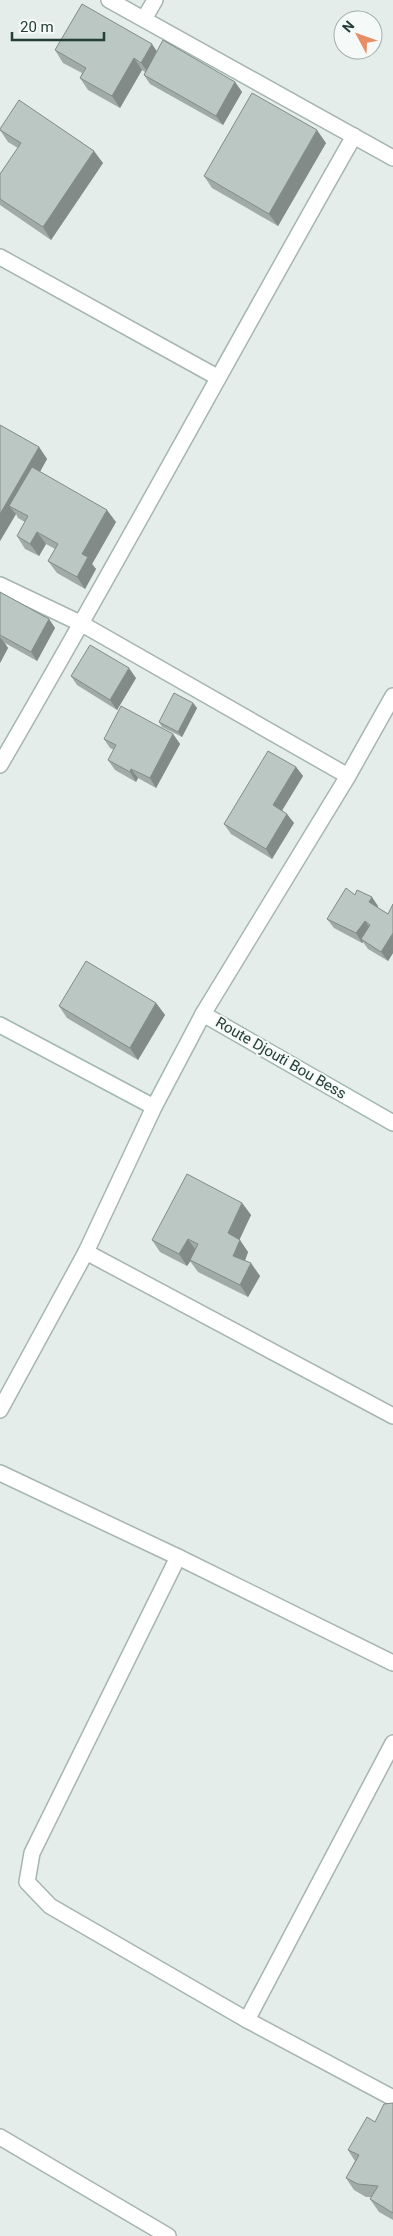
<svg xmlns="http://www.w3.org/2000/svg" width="393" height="2236" font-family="Roboto,sans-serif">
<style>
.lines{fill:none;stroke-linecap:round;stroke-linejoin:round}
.street-casing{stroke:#a7b5b0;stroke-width:18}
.secondary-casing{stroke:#a3b7b2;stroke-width:18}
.street{stroke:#fff;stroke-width:15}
.secondary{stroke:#fff;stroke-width:15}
.wall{fill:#a0aba7}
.shaded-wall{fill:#828b88}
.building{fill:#bac7c2;stroke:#828b88}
.labels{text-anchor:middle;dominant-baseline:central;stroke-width:4;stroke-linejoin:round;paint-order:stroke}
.street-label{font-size:15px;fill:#253d38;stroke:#f5f9f7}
</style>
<rect width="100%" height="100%" fill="#e4ede9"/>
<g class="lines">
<!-- street casing -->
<g class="street-casing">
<g id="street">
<polyline points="109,0 393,158"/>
<polyline points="144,19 155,0"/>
<polyline points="0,257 217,377"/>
<polyline points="0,585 82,624 348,776"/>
<path d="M0 765C121 557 235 345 354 136"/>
<polyline points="203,1014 348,776 393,696"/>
<polyline points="86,1252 393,1416"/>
<polyline points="0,1410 86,1252 154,1107"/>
<polyline points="0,1473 178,1557 393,1663"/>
<polyline points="178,1557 32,1853 27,1882 50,1906 247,2020 393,2098"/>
<polyline points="247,2020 393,1743"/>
<polyline points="0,2137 168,2236"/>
</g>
</g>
<!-- secondary casing -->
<g class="secondary-casing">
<polyline id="secondary" points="0,1025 154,1107 203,1014 393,1123"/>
</g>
<!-- street -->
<use href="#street" class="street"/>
<!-- secondary -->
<use href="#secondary" class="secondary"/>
</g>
<!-- wall -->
<g class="wall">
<polygon points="55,50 157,51 235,82 242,92 223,125 150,84 144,75 145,72 142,70 120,108 88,90 80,78 82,73 63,63"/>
<polygon points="0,129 103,163 51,240 0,205 0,174 18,148 8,142 0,130"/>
<polygon points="326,143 278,226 212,188 204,176"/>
<polygon points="0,425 39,447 47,459 40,472 116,522 92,564 96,569 85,589 57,573 48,561 55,549 46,544 39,556 25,549 17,536 25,522 18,518 16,514 0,541"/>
<polygon points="0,592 49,619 55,628 37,661 5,643 8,648 0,663"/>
<polygon points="71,676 136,678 117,710 77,685"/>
<polygon points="193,703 197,708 182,737 162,727 159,722"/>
<polygon points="173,734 180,744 156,788 138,778 136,782 115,770 108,760 114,750 110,748 104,739"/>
<polygon points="296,767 303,776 282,810 294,823 272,859 231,834 224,824"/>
<polygon points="355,895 378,906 378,908 388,914 393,904 393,953 388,961 368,949 363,942 362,943 334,928 327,919"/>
<polygon points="156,1003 165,1015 138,1060 67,1018 59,1006"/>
<polygon points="242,1203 251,1215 239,1240 248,1252 245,1261 260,1276 248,1297 198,1272 190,1261 187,1266 160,1252 152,1240"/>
<polygon points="393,2103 393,2220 379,2212 370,2199 372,2197 366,2197 354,2190 346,2178 355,2161 348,2150"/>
</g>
<!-- shaded-wall -->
<g class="shaded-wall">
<polygon points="152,44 160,56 150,75 141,63"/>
<polygon points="134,58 142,70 120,108 112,96"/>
<polygon points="235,82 242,92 223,125 216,116"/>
<polygon points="317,130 326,143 278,226 269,214"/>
<polygon points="94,151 103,163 51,240 43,227"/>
<polygon points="39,447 47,459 18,510 9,506 16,514 0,541 0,514"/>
<polygon points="107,510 116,522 92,564 96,569 85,589 77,577 82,554"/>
<polygon points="37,532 46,544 39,556 30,544"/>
<polygon points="49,619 55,628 37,661 31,652"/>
<polygon points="0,637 8,648 0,663"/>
<polygon points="129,668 136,678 117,710 110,700"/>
<polygon points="193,703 197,708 182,737 178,732"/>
<polygon points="173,734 180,744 156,788 150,778"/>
<polygon points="296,767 303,776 280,814 273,805"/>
<polygon points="131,769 138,778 136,782 130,772"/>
<polygon points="287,814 294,823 272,859 266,849"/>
<polygon points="372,897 378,906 376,912 369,902"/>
<polygon points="365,921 371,930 361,939 363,942 362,943 356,933"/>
<polygon points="393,933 393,953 388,961 381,952"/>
<polygon points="156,1003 165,1015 138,1060 130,1048"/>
<polygon points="242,1203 251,1215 237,1245 228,1233"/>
<polygon points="188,1239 197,1252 187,1266 179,1254"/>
<polygon points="240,1240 248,1252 242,1268 233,1256"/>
<polygon points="251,1263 260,1276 248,1297 240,1285"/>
</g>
<!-- building -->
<g class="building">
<polygon points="82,4 152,44 141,63 134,58 112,96 80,78 86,68 55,50"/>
<polygon points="163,40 235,82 216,116 144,75"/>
<polygon points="252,93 317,130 269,214 204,176"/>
<polygon points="19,100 94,151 43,227 0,199 0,174 21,143 0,130 0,129"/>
<polygon points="0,425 39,447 0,514"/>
<polygon points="32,467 107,510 82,554 88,557 77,577 48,561 58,544 37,532 30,544 17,536 28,516 9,506"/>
<polygon points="0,592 49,619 31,652 0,635"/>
<polygon points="90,645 129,668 110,700 71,676"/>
<polygon points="174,693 193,703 178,732 159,722"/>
<polygon points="121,706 173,734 150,778 131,769 130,772 108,760 116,745 104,739"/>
<polygon points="268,751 296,767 273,805 287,814 266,849 224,824"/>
<polygon points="346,888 355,895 357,890 372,897 369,902 388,914 393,904 393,933 381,952 361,939 370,925 365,921 356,933 327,919"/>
<polygon points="86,961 156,1003 130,1048 59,1006"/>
<polygon points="187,1174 242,1203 228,1233 240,1240 233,1256 251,1263 240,1285 190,1260 198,1244 188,1239 179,1254 152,1240"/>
<polygon points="393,2103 393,2213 370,2199 378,2186 358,2184 346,2178 359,2155 348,2150 367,2117 375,2122 384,2104"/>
</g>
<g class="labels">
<!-- street labels -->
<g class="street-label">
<text transform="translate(281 1058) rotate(30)">Route Djouti Bou Bess</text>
</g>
</g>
<!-- north arrow -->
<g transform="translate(358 35) rotate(311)"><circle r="24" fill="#f5f9f7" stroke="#a2aeab"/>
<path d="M0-4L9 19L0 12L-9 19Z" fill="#e88e67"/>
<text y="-8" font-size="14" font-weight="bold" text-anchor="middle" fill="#253d38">N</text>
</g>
<!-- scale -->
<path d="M12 32v8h92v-8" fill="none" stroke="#253d38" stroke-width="2.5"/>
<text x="20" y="32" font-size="15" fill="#253d38" stroke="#f5f9f7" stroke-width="4" paint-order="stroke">20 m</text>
</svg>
